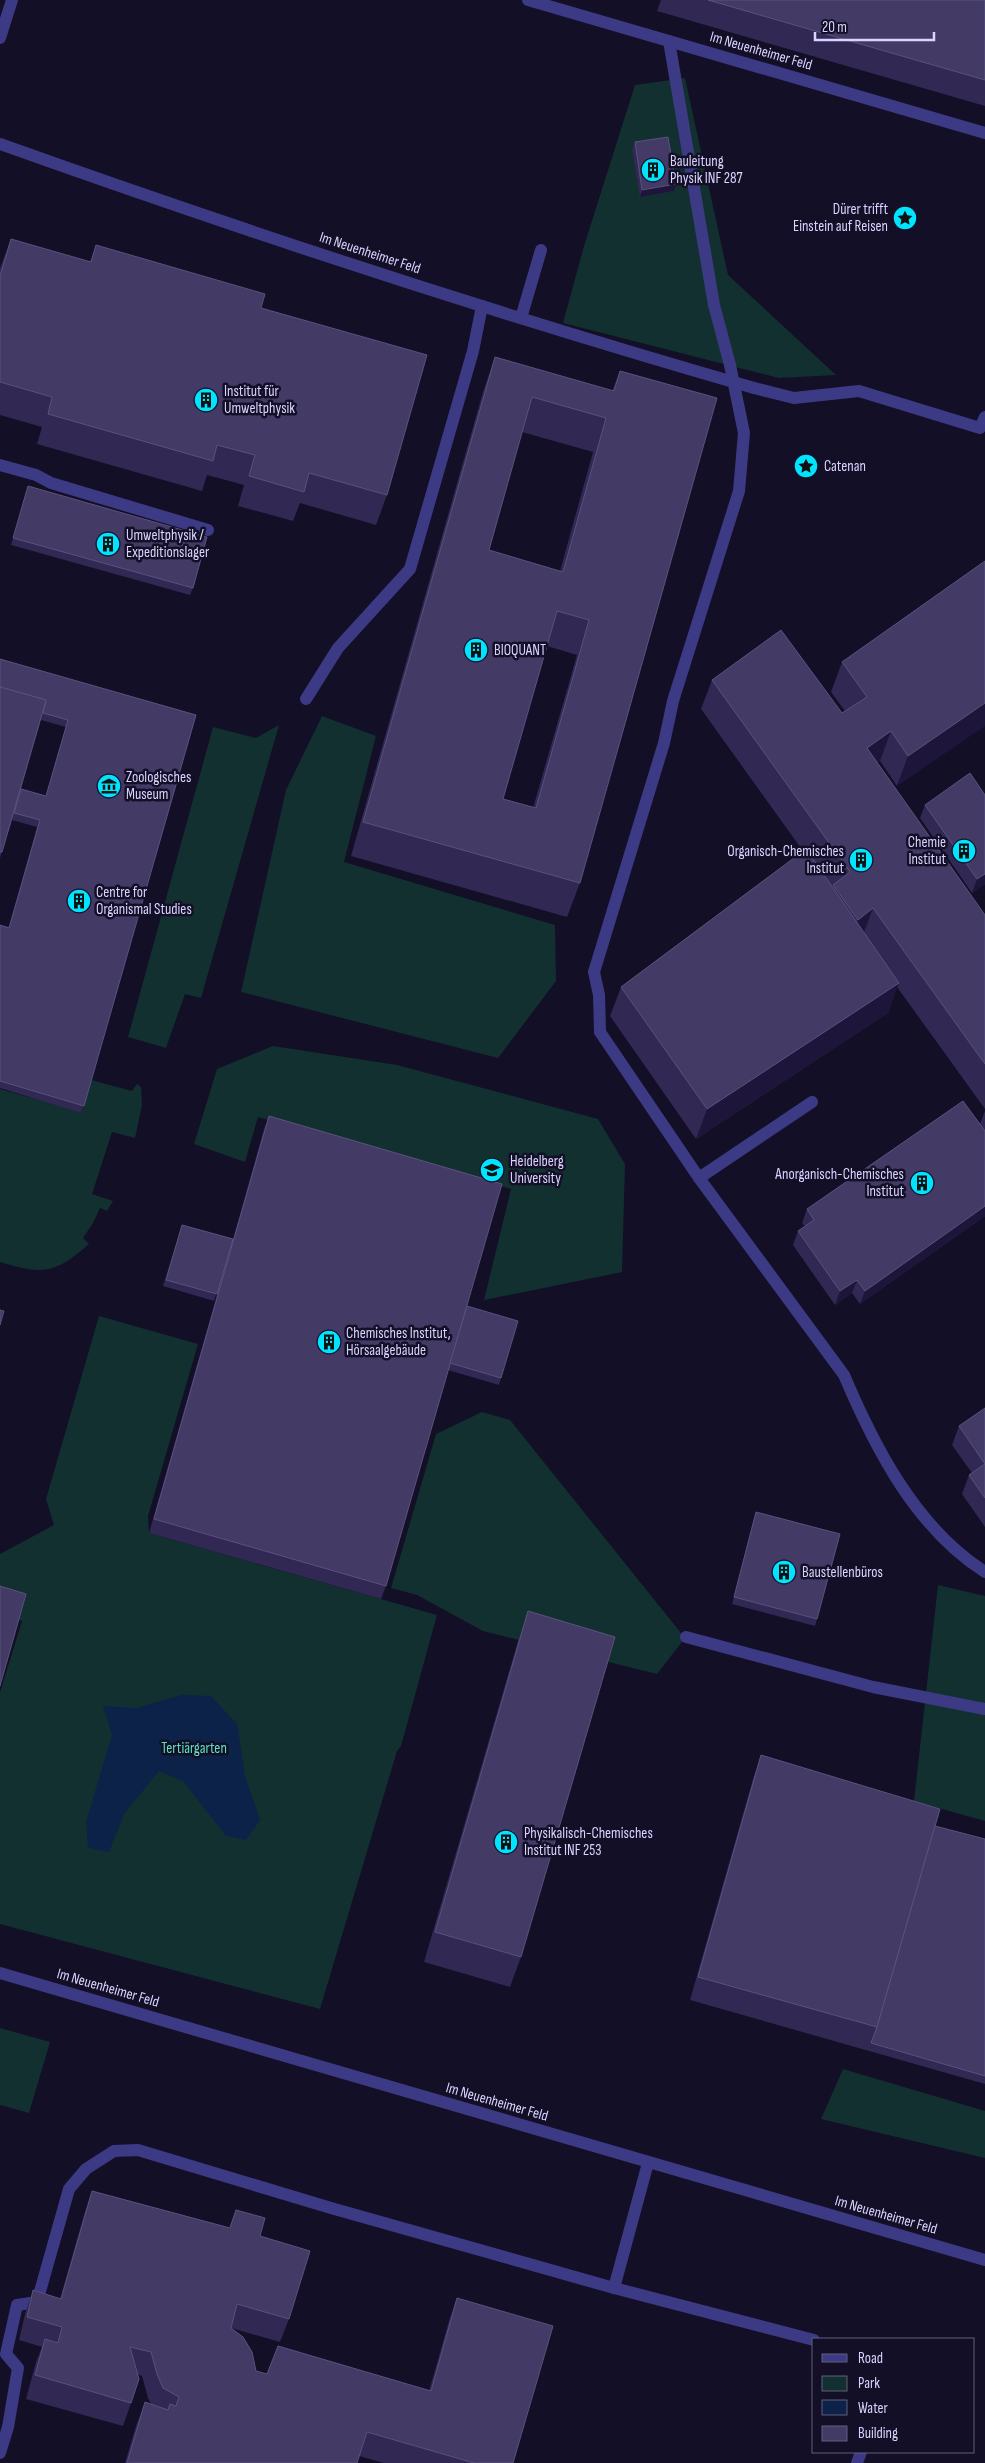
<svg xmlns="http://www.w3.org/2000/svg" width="985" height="2463" font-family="'Sofia Sans Condensed',sans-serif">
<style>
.green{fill:#12302f}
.water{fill:#0c2248}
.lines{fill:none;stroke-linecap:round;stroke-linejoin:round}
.lane{stroke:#3d3a85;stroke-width:12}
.street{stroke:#3d3a85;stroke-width:12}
.wall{fill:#312854;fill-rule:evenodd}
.shaded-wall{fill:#1d163a}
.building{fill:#433a66;stroke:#5a527e;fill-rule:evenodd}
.labels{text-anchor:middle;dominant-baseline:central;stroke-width:5;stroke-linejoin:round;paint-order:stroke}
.street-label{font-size:15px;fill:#d9d4ff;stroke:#130f26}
.poi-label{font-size:15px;fill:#d9d4ff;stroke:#130f26;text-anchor:start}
.park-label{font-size:15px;fill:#5fe0c0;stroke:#130f26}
</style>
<rect width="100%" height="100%" fill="#130f26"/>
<!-- green -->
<g class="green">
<polygon points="685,78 728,275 836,375 779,378 563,323 584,246 635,85"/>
<polygon points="322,716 376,736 344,862 555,925 556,981 498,1058 241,992 286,790"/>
<polygon points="279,725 201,998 185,994 166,1048 128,1037 213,727 256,738"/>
<polygon points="273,1046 397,1065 598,1119 625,1164 622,1272 484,1300 511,1189 258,1117 245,1162 194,1144 217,1069"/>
<path d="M91 1080 132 1091 137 1084 141 1087 142 1105 135 1138 112 1132 92 1194 113 1201 107 1211 100 1208 93 1223 83 1238 89 1244C55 1274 43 1275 0 1262V1089L81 1112Z"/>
<polygon points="99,1316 198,1344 148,1516 149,1533 437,1615 401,1746 397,1751 320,2009 0,1924 0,1692 22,1621 0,1612 0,1554 54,1525 46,1499"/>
<polygon points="482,1412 510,1420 685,1638 657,1674 483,1631 417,1595 391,1588 436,1434"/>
<polygon points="938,1585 985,1596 985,1821 914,1801"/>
<polygon points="0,2028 50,2042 29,2113 0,2105"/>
<polygon points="843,2069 985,2111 985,2158 821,2119"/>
</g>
<!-- water -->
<polygon class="water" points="182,1695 211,1696 237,1724 245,1776 260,1820 246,1840 226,1836 183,1781 159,1771 124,1814 109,1852 88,1848 86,1822 112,1735 103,1706 136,1708"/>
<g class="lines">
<!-- lane -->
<g class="lane">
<polyline points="528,0 985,133"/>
<path d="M669 41 714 305 730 365 744 433 739 491 673 701 664 743 594 972 599 995 600 1032 699 1178 844 1375C875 1448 916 1528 985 1572"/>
<path d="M0 144C249 233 500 315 754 388"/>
<polyline points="521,318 541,250"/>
<polyline points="0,465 36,475 51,483 208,530"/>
<polyline points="306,699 338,648 410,569 473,351 482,306"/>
<polyline points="699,1178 812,1102"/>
<polyline points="686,1637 873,1687 985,1709"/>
<polyline points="648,2163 614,2288 814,2340"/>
<polyline points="0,2453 8,2427 18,2368 6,2354 17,2305 37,2302 69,2189 86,2169 114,2151 138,2150 331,2208 614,2288"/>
<polyline points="857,2463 861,2452"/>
</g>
<!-- street -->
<g class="street">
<polyline points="0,38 12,0"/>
<polyline points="754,388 794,398 859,391 980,428 985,417"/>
<polyline points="0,1973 985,2260"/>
</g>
</g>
<!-- wall -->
<g class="wall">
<polygon points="661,0 985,0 985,106 657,11"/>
<polygon points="635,142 674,191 640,197 632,149"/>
<polygon points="11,239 90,262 96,245 261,308 387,495 376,525 300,503 293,521 238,506 244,485 207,475 202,491 37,444 42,427 0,415 0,268"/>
<path d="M495 357 612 391 620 371 580 883 567 917 351 856 483 392ZM522 432 593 452 560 571 489 550ZM547 646 577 655 533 808 503 799Z"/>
<polygon points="28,486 193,588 190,595 11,545"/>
<polygon points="985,561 897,786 880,761 877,763 985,915 985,1109 897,987 888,1013 696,1139 610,1016 621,987 803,851 701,709 712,680 842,713 845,711 831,692 842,662"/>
<path d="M0 660 196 715 81 1113 0 1088V925L9 927 37 827 12 820 0 858ZM41 720 66 727 46 796 21 789Z"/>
<polygon points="925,805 985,884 972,893 920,818"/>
<polygon points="985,1111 985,1216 860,1304 852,1293 835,1305 793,1245 798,1231 805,1226 802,1223 807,1209 980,1124"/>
<polygon points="269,1116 467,1306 501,1378 499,1385 448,1370 386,1586 381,1599 149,1533 230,1249 214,1301 163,1286 182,1225 233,1239 264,1129"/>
<polygon points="985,1408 985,1527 962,1494 969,1475 972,1473 952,1445 959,1426"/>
<polygon points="756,1512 817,1619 815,1626 732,1604 754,1519"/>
<polygon points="528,1611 521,1957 510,1987 424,1962 518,1641"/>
<polygon points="761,1755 935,1826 985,1839 985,2084 690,2000 753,1779"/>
<polygon points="92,2191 229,2228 236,2210 260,2236 289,2319 280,2342 231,2328 256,2371 267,2374 429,2391 449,2321 457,2298 513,2463 384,2463 359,2456 357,2463 125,2463 136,2426 145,2402 151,2404 148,2398 142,2376 137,2374 131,2403 123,2426 26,2399 36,2362 42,2347 19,2340 25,2314 33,2290 60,2299 84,2215"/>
</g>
<!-- shaded-wall -->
<g class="shaded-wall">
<polygon points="676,184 674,191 640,197 642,190"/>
<polygon points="985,703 985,726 897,786 908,756"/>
<polygon points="891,731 880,761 856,778 867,748"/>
<polygon points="985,874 985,884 972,893 977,879"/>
<polygon points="873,908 862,938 847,950 858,920"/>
<polygon points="899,983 888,1013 696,1139 707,1109"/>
<polygon points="985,1206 985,1216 860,1304 865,1291"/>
<polygon points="857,1280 852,1293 835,1305 840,1291"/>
</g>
<!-- building -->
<g class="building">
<polygon points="708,0 985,0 985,80"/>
<polygon points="668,137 676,184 642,190 635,142"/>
<polygon points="11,239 91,262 96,245 265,294 261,308 427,355 387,495 309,473 304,492 249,476 255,455 217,445 213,461 48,414 52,397 0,382 0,276"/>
<path d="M495 357 614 391 620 371 717 398 580 883 363 822ZM532 397 606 418 563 572 489 550ZM557 611 589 620 536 808 503 799Z"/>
<polygon points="28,486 207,537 193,588 13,538"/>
<polygon points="985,561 985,703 908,756 891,731 867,748 985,915 985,1064 873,908 858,920 833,885 850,872 712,680 781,630 842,713 867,697 842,662"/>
<polygon points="0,659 196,715 84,1106 0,1081 0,925 9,928 40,820 14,813 21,789 46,796 68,720 43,713 46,700 0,687"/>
<polygon points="0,687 46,700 2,852 0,852"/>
<polygon points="970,773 985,795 985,874 977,879 925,805"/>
<polygon points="806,849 899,983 707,1109 621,987"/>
<polygon points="963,1101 985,1131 985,1206 865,1291 857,1280 840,1291 798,1231 814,1220 807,1209"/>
<polygon points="269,1116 502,1184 386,1586 154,1519"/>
<polygon points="182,1225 233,1239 217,1294 166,1280"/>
<polygon points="467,1306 518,1321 501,1378 450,1363"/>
<polygon points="0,1310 4,1311 0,1325"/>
<polygon points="985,1408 985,1464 959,1426"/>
<polygon points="985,1464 985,1498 969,1475"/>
<polygon points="756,1512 840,1534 817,1619 734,1597"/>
<polygon points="0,1586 26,1594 0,1686"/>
<polygon points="528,1611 615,1637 521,1957 435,1932"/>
<polygon points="761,1755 940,1809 877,2027 698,1977"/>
<polygon points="935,1826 985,1839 985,2076 871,2043 877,2027"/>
<polygon points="92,2191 230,2228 236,2210 265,2218 260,2236 310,2251 289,2319 237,2304 231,2328 243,2337 252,2352 256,2371 267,2374 278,2346 431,2391 457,2298 553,2326 513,2463 474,2463 367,2432 357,2463 127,2463 145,2402 168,2410 170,2404 176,2406 179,2397 163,2388 157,2374 151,2352 130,2347 139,2379 131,2403 35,2375 45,2339 58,2343 62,2327 27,2317 33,2290 61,2299"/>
</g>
<!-- icons -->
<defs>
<g id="building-disc" transform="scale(1.25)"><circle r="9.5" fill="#00e5ff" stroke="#130f26"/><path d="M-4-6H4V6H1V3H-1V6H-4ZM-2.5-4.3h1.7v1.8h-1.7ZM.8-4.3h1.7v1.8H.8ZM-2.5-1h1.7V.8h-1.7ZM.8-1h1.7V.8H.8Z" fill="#111"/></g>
<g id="sight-disc" transform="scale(1.25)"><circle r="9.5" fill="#00e5ff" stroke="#130f26"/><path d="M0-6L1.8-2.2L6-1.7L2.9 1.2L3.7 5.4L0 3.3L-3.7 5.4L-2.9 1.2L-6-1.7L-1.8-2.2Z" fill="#111"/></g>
<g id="museum-disc" transform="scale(1.25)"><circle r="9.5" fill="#00e5ff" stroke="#130f26"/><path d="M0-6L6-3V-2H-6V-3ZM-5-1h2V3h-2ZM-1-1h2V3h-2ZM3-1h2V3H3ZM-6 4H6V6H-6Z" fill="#111"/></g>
<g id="university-disc" transform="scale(1.25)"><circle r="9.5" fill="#00e5ff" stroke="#130f26"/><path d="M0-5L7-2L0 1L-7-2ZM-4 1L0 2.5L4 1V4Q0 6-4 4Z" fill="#111"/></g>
</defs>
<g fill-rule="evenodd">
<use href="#building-disc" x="653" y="170"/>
<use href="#sight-disc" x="905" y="218"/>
<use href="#building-disc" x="206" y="400"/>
<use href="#sight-disc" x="806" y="466"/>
<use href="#building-disc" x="108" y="544"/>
<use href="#building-disc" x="476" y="650"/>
<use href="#museum-disc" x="109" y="786"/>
<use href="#building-disc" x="964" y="851"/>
<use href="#building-disc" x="861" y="860"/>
<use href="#building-disc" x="79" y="901"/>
<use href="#university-disc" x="492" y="1170"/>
<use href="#building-disc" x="922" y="1183"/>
<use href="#building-disc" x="329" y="1342"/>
<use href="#building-disc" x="784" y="1572"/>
<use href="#building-disc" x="506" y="1842"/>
</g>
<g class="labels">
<!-- street labels -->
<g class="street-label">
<text transform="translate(761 51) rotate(16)">Im Neuenheimer Feld</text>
<text transform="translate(370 253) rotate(18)">Im Neuenheimer Feld</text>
<text transform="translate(108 1988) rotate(16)">Im Neuenheimer Feld</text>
<text transform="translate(497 2102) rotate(16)">Im Neuenheimer Feld</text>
<text transform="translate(886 2215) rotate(16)">Im Neuenheimer Feld</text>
</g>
<!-- poi labels -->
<g class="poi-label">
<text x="670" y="161">Bauleitung<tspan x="670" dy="17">Physik INF 287</tspan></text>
<text x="888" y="209" text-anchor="end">Dürer trifft<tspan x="888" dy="17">Einstein auf Reisen</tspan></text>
<text x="224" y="391">Institut für<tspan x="224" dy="17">Umweltphysik</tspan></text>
<text x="824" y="466">Catenan</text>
<text x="126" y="535">Umweltphysik /<tspan x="126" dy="17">Expeditionslager</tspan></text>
<text x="494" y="650">BIOQUANT</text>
<text x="126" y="777">Zoologisches<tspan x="126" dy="17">Museum</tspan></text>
<text x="946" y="842" text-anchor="end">Chemie<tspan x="946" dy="17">Institut</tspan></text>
<text x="844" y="851" text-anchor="end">Organisch-Chemisches<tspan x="844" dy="17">Institut</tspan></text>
<text x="96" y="892">Centre for<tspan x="96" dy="17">Organismal Studies</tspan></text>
<text x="510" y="1161">Heidelberg<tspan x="510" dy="17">University</tspan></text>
<text x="904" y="1174" text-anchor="end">Anorganisch-Chemisches<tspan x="904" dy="17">Institut</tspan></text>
<text x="346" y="1333">Chemisches Institut,<tspan x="346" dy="17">Hörsaalgebäude</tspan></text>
<text x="802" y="1572">Baustellenbüros</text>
<text x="524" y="1833">Physikalisch-Chemisches<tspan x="524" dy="17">Institut INF 253</tspan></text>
</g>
<!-- park labels -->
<g class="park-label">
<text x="194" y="1748">Tertiärgarten</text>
</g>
</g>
<!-- legend -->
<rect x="812" y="2338" width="162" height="115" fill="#130f26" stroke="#625e7d"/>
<rect x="822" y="2354" width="25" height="8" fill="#3d3a85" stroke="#625e7d"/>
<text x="858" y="2363" font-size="15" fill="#d9d4ff">Road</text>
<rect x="822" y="2376" width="25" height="15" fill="#12302f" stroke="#625e7d"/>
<text x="858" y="2388" font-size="15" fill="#d9d4ff">Park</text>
<rect x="822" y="2400" width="25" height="15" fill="#0c2248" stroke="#625e7d"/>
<text x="858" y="2413" font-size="15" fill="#d9d4ff">Water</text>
<rect x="822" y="2426" width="25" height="15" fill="#433a66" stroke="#625e7d"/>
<text x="858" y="2438" font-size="15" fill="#d9d4ff">Building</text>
<!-- scale -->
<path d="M815 32v8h119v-8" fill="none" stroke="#d9d4ff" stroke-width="2.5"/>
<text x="822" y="32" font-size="15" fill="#d9d4ff" stroke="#130f26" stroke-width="4" paint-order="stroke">20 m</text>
</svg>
